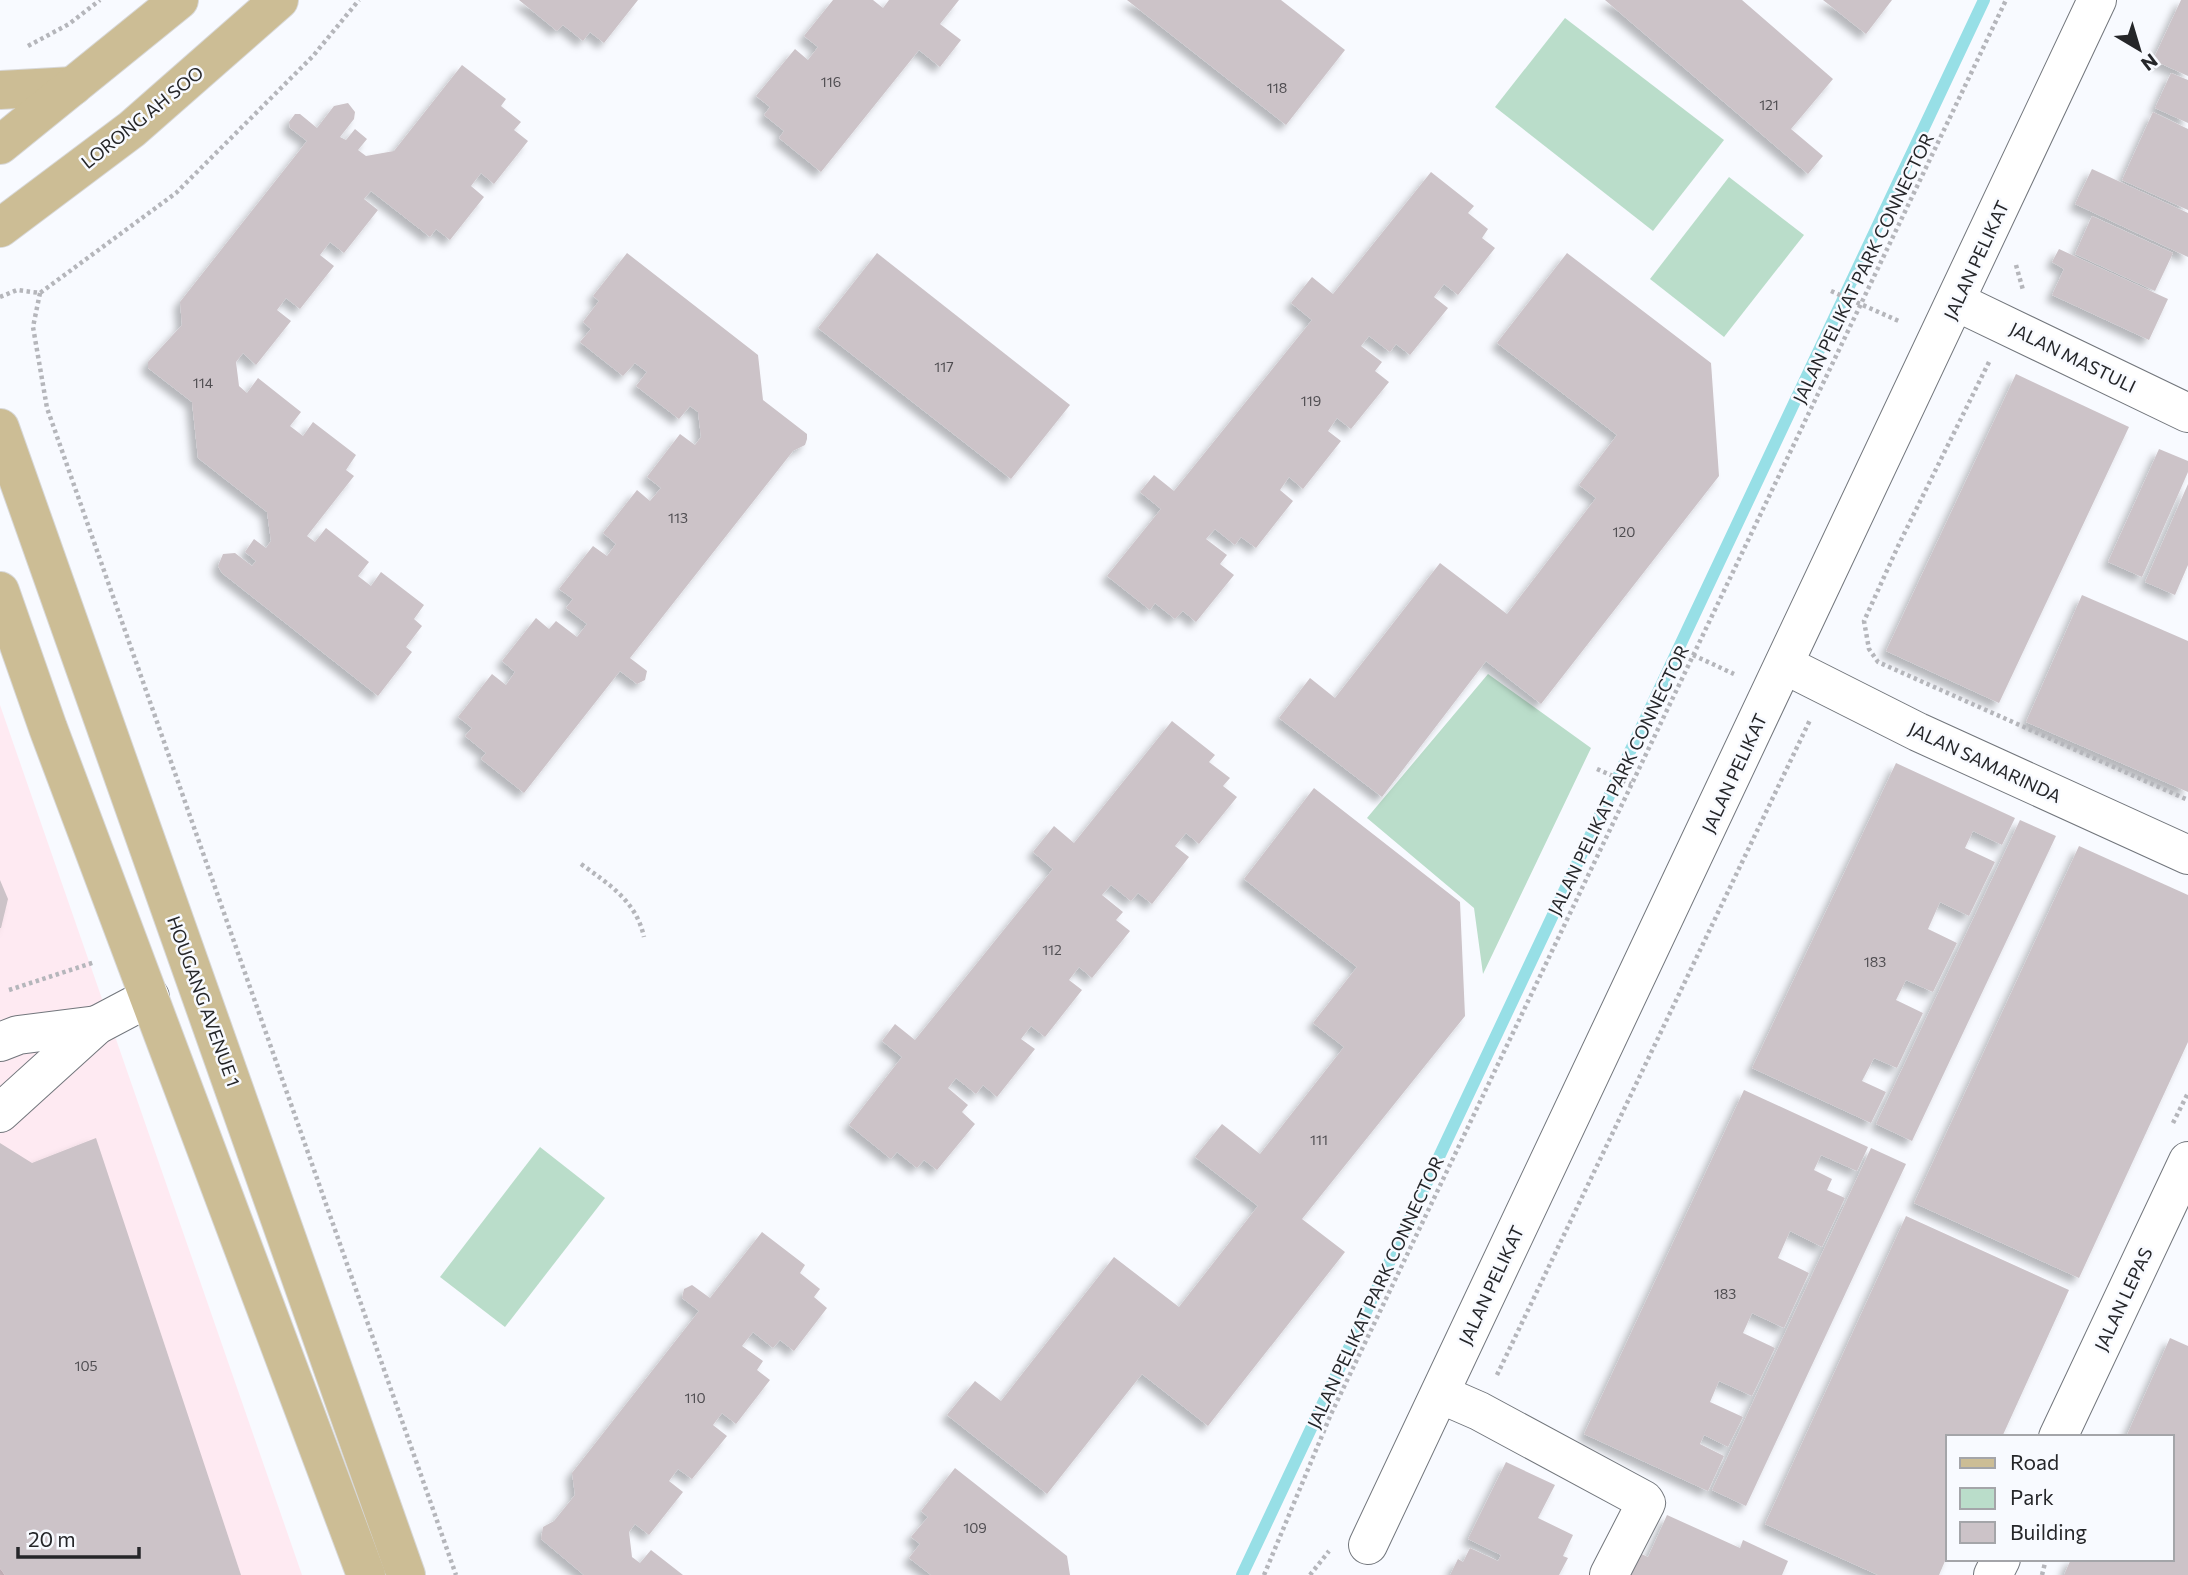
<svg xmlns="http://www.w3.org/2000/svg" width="2188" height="1575" font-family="Commissioner,sans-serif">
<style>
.commercial{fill:#feeaf2}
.green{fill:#baddca}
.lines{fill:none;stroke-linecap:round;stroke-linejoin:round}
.stream{stroke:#97dfe6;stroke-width:12}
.building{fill:#ccc3c8;filter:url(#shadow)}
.minor-casing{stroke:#72767c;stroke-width:40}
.major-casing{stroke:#d8d8d8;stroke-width:40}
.path{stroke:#b5b6bb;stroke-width:4.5;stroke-dasharray:3.5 3.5;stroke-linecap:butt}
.minor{stroke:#fff;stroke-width:38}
.major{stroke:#ccbd95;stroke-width:38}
.labels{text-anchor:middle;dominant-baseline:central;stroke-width:5;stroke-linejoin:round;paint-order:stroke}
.number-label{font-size:14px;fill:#4f4d51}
.street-label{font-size:18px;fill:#252629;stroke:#f8faff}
</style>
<defs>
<filter id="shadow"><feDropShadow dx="-6" dy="6" stdDeviation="3.5" flood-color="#0004"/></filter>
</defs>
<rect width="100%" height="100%" fill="#f8faff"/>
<!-- commercial -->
<polygon class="commercial" points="0,705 302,1575 0,1575"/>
<!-- green -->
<g class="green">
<polygon points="1565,18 1724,140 1653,231 1495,107"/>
<polygon points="1729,177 1804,235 1724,337 1650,279"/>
<polygon points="1488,674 1591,748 1483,974 1474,908 1367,818"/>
<polygon points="540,1147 605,1198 505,1327 440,1277"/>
</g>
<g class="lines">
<!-- stream -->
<polyline class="stream" points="1242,1575 1984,0"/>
</g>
<!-- building -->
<g class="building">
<polygon points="519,0 638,0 604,43 590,32 583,41 563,25 557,31"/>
<polygon points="833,0 873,0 883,8 889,0 959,0 940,24 961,40 940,67 919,50 821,172 779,138 784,131 764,115 770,107 756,96 795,49 808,60 818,47 804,36"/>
<polygon points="1127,0 1281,0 1345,50 1286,125"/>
<polygon points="1605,0 1742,0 1833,79 1791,129 1823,156 1808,174"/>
<polygon points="1823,0 1892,0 1866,34"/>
<polygon points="2181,0 2188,0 2188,76 2153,60"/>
<polygon points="462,65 506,99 501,106 521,122 514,130 528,141 494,184 481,173 471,186 484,197 450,240 436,229 430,237 371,191 364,199 378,210 344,253 330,242 320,255 334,266 300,309 286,298 277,310 291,321 256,365 243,353 236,362 239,386 247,393 258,378 301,412 290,426 303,436 313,422 356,455 346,470 354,476 307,536 315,542 326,528 369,562 358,576 371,586 381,572 424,605 414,619 422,626 406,647 412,652 378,696 222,573 218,566 223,554 235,553 252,566 256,561 245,552 254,539 266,548 271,541 267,512 198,458 192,402 148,368 148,362 182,325 180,302 307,141 290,128 289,122 295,114 300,114 317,128 334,106 348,103 355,112 354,119 340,137 346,140 355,129 367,139 358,150 366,156 394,151"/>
<polygon points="2171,73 2188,80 2188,123 2155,108"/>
<polygon points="2153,112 2188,129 2188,210 2122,180"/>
<polygon points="2092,169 2188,213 2188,257 2075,204"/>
<polygon points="1431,172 1474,206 1468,213 1488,229 1482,238 1495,248 1458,295 1444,284 1434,297 1448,308 1410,355 1396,344 1390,352 1369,336 1361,346 1382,362 1375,371 1389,382 1351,429 1337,418 1328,431 1341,441 1303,489 1289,477 1280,490 1293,501 1256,548 1241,537 1235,545 1215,529 1206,539 1227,555 1220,564 1234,575 1196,622 1183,611 1175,619 1155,603 1150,610 1107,576 1161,509 1140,492 1154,475 1174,491 1312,320 1291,303 1312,277 1333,294"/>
<polygon points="2092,216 2173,253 2155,291 2075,254"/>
<polygon points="2059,249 2168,299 2149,340 2052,295 2064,269 2052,262"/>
<polygon points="627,253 758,355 763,400 807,434 807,439 805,445 793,451 630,658 647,671 645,680 637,684 620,671 524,793 481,759 486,753 465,736 472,728 458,717 492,674 506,685 515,672 502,661 536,618 549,629 556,621 577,637 587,624 566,608 573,599 559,589 593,546 607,556 616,544 603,533 637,490 650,501 661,488 647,477 680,434 695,445 701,437 698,412 690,406 679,419 636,386 647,372 635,363 623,376 580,342 591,329 583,322 599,301 593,296"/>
<polygon points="877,253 1070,405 1011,479 818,328"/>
<polygon points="1567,253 1711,363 1719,476 1541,704 1486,661 1382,797 1279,718 1310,678 1335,698 1440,563 1507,614 1596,498 1579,485 1617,435 1497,343"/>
<polygon points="2016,374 2129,427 1999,703 1886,651"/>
<polygon points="2159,449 2188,461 2188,472 2142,577 2108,562"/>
<polygon points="2188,484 2188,565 2175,595 2145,582"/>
<polygon points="2082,595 2188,641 2188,792 2026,722"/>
<polygon points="1172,721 1215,755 1209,762 1230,778 1223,786 1237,797 1199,844 1186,833 1175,846 1189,857 1152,904 1138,893 1131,901 1111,885 1102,895 1123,912 1116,920 1130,931 1092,978 1079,967 1069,980 1082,990 1045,1037 1031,1026 1021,1039 1035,1049 997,1097 983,1085 976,1094 956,1078 948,1088 968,1105 962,1112 975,1124 937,1170 924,1160 917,1168 897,1152 891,1159 849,1125 902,1057 882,1041 895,1024 915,1040 1053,869 1033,852 1054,826 1074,843"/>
<polygon points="1896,763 2015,818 2002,845 1973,831 1965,848 1995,862 1969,916 1940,902 1928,929 1957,943 1933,992 1906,980 1896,1000 1923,1013 1897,1068 1874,1058 1862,1081 1886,1092 1871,1123 1752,1068"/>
<polygon points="1314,788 1460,902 1465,1016 1302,1219 1345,1252 1208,1426 1142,1374 1047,1494 947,1415 975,1381 1001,1401 1114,1257 1179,1307 1258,1206 1195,1157 1222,1124 1260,1154 1344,1047 1313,1023 1357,967 1244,879"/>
<polygon points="2020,820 2056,836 1912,1141 1876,1124"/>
<polygon points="2079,846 2188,895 2188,1042 2079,1278 1914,1203"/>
<polygon points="0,880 8,899 1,928 0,928"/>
<polygon points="1744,1090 1868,1147 1857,1171 1821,1155 1814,1170 1832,1179 1827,1190 1845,1198 1822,1247 1790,1231 1778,1258 1809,1273 1784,1328 1752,1313 1743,1333 1775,1348 1752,1396 1719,1381 1710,1402 1743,1417 1728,1447 1704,1435 1700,1444 1724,1456 1708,1491 1584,1434"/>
<polygon points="96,1138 241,1575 5,1575 0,1568 0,1143 32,1163"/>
<polygon points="1871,1148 1906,1164 1746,1506 1712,1490"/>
<polygon points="1906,1216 2069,1290 2002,1437 1948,1437 1948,1554 1939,1575 1878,1575 1765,1524"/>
<polygon points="762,1232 805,1265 800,1273 820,1289 814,1297 827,1308 794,1351 780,1340 773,1348 753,1332 742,1346 763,1361 757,1370 770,1380 736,1424 722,1413 713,1425 727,1436 692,1479 678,1469 669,1481 683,1492 649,1535 635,1524 629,1532 632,1557 640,1563 651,1550 683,1575 584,1575 541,1539 543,1527 554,1521 575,1495 572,1473 699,1311 682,1298 684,1289 692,1285 710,1298"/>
<polygon points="2170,1338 2188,1346 2188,1575 2064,1575 2071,1559 2172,1559 2172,1437 2126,1437"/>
<polygon points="1506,1462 1555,1485 1538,1518 1573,1535 1563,1556 1568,1558 1559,1575 1450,1575 1458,1559 1463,1562 1470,1548 1498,1561 1501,1555 1468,1539"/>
<polygon points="955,1468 1067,1556 1070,1575 931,1575 909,1558 920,1544 911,1537 928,1517 921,1511"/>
<polygon points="1667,1515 1740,1548 1743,1540 1788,1561 1782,1575 1626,1575 1637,1552 1648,1557"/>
</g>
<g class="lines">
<!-- minor casing -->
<g class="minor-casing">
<g id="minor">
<polyline points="1957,302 2188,413"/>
<polyline points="1785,665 1918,732 2188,855"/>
<polyline points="0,1042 18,1035 97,1025"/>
<polyline points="0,1113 97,1025 150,997"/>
<polyline points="1440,1394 1479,1411 1644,1500 1646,1503 1609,1575"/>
<polyline points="2058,1437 2188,1161"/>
<polyline points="1368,1545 2097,0"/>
<polyline points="1993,1575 2001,1559"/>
</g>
</g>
<!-- major casing -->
<g class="major-casing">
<g id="major">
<polyline points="0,90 73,86"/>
<polyline points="0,145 179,0"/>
<polyline points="0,228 132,129 279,0"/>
<polyline points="0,428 406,1575"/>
<polyline points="0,591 48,728 366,1575"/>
</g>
</g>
<!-- path -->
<g class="path">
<polyline points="28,46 69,24 100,0"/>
<polyline points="2016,265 2023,290"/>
<polyline points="1831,291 1901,322"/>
<polyline points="40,293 33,327 47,408 456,1575"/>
<polyline points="0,297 17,290 40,293 176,193 313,56 359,0"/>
<polyline points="1989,362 1899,544 1864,621 1869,649 1878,662 2188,800"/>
<polyline points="1693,655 1734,674"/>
<polyline points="1597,769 1631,784"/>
<path d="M581 864C610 885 636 901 644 937"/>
<polyline points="9,990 95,962"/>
<polyline points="2173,1123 2188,1093"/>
<polyline points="1497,1375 1810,720"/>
<polyline points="1264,1575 1331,1414 2006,0"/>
<polyline points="1310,1575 1329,1551"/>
<polyline points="2042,1575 2046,1559"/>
</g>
<!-- minor -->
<use href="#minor" class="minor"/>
<!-- major -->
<use href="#major" class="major"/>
</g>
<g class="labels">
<!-- number labels -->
<g class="number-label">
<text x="831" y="81">116</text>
<text x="1277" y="87">118</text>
<text x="1769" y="104">121</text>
<text x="944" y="366">117</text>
<text x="203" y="382">114</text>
<text x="1311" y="400">119</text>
<text x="678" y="517">113</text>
<text x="1624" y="531">120</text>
<text x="1052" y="949">112</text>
<text x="1875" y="961">183</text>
<text x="1319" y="1139">111</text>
<text x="1725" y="1293">183</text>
<text x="86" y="1365">105</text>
<text x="695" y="1397">110</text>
<text x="975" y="1527">109</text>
</g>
<!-- street labels -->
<g class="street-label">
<text transform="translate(142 117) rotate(-39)">LORONG AH SOO</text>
<text transform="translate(1976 260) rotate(-65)">JALAN PELIKAT</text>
<text transform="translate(1863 268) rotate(-64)">JALAN PELIKAT PARK CONNECTOR</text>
<text transform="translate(2073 357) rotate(26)">JALAN MASTULI</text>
<text transform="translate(1985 762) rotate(25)">JALAN SAMARINDA</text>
<text transform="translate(1734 773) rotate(-65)">JALAN PELIKAT</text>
<text transform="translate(1618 780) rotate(-64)">JALAN PELIKAT PARK CONNECTOR</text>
<text transform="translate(204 1001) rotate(70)">HOUGANG AVENUE 1</text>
<text transform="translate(1491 1285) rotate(-65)">JALAN PELIKAT</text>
<text transform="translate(1375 1292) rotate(-65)">JALAN PELIKAT PARK CONNECTOR</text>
<text transform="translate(2123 1299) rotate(-65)">JALAN LEPAS</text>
</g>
</g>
<!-- legend -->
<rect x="1946" y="1435" width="228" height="126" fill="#f8faff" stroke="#a4a5a9" stroke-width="2"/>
<rect x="1960" y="1458" width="35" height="10" fill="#ccbd95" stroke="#a4a5a9" stroke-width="2"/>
<text x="2010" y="1470" font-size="21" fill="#252629">Road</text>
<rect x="1960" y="1488" width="35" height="21" fill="#baddca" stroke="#a4a5a9" stroke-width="2"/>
<text x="2010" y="1505" font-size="21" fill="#252629">Park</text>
<rect x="1960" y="1522" width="35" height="21" fill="#ccc3c8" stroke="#a4a5a9" stroke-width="2"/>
<text x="2010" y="1540" font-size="21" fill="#252629">Building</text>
<!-- north arrow -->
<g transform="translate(2139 49) rotate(142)" stroke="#f8faff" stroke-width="5" paint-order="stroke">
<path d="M0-5L12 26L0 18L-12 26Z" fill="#252629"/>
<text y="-10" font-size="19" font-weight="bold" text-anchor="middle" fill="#252629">N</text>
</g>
<!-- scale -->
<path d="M18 1547v10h121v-10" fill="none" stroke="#252629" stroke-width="3.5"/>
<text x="28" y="1547" font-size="21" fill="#252629" stroke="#f8faff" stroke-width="5" paint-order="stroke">20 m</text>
</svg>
